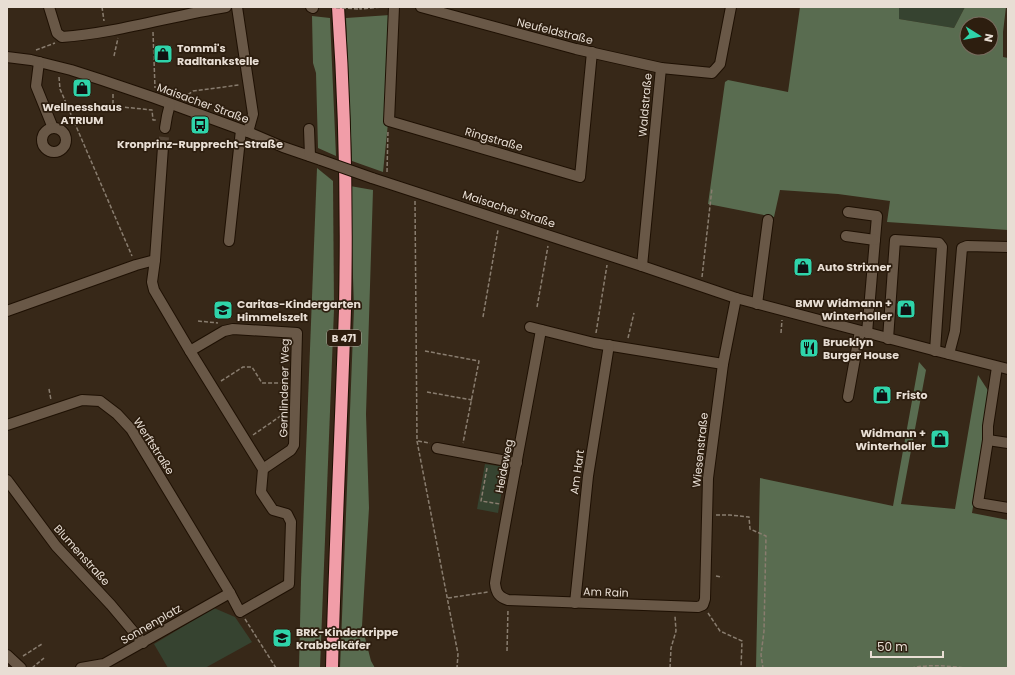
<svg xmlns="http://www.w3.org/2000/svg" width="1015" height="675" font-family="Poppins,sans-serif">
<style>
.green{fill:#364330}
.forest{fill:#596c50;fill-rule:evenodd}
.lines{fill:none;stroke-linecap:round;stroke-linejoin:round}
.minor-tunnel{stroke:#524334;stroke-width:10;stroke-dasharray:10 5;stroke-linecap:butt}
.minor-casing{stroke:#1e1003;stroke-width:12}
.highway-casing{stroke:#1e1003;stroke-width:14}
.path{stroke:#897d6f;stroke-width:1.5;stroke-dasharray:4 2;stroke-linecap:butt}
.minor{stroke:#695847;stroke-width:10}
.highway{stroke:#f19da8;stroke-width:12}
.minor-bridge-casing{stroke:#1e1003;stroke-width:12;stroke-linecap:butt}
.path-bridge{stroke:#897d6f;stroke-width:1.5;stroke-dasharray:4 2;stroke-linecap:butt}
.minor-bridge{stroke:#695847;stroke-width:10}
.labels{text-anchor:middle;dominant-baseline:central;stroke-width:3.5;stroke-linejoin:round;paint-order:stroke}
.shield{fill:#2d1e0f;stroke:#b0a499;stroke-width:1}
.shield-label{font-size:10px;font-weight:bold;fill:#e8ded4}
.street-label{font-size:11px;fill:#e8ded4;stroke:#2d1e0f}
.poi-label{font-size:11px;font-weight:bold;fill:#e8ded4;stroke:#2d1e0f;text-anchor:start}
</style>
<rect width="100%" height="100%" fill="#372818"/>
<!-- green -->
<g class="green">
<polygon points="899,7 965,7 954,28 899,19"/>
<polygon points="485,464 506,467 498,513 477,509"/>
<polygon points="214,608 235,617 252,642 205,668 168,668 154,644"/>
</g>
<!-- forest -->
<g class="forest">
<path d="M800 7H899V19L954 28 965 7H1006L1003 32V57L1008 58V230L887 222 890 201 838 194 780 190 774 217 708 204 725 82 728 80 788 92ZM967 24H991V48H967Z"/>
<polygon points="390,15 388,123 383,172 352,161 346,18"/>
<polygon points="312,16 330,18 336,156 318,148 316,73 313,63"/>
<polygon points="317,168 333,181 334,309 320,668 299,668 301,581"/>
<polygon points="350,186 373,190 366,414 369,508 362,626 371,661 375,668 340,668 354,308"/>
<polygon points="919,362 926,370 901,504 955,509 978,375 991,395 972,513 1008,520 1008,668 756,668 760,478 893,506"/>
</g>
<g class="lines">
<!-- minor-tunnel -->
<polyline class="minor-tunnel" points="163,147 165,128"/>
<!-- minor casing -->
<g class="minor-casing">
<g id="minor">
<path d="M49 7 57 33 62 37C117 33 171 16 226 7"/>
<polyline points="237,7 253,114 248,132"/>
<polyline points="311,7 313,8"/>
<polyline points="394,7 389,121 580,177 592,52"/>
<polyline points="421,7 576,49 661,68"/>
<polyline points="7,57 31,60 71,70 102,80 155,98 248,132 283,147 321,160"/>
<polyline points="39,62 36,86 53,128"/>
<circle cx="54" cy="140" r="12"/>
<polyline points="165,128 167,116 170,104"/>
<polyline points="309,129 310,156"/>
<polyline points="372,178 642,266 736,298 933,350 1008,369"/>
<polyline points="848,212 877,216 867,333"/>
<polyline points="846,236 875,240"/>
<polyline points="229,241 241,130"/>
<polyline points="642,266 661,68 712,73 720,64 731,7"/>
<polyline points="757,304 768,220"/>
<polyline points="7,311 136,265 155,260"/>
<polyline points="530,327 594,343 723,364"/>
<path d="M541 330C526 414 509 498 495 583 496 593 499 597 508 600L698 607 703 605 705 599 708 478 723 364 736 298"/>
<polyline points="888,339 895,240 939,243 942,247 935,351"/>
<polyline points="190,351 224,331 233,329 297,333 294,445 291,450 263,469"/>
<polyline points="949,354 955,331 962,248 967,246 1008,247"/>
<polyline points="848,397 860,331"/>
<polyline points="7,425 82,400 100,401 117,414 131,429 230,593 240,612 289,584 291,522 287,514 273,510 261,492 263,469 190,351 154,290 152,282 155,260 163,147"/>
<polyline points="988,440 988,426 997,367"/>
<polyline points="1008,443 988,440 978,503 1008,508"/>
<polyline points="437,448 517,463"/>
<polyline points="7,480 56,546 111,605 143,643"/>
<polyline points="575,603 588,476 609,345"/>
<polyline points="7,655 21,668"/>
<polyline points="81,668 104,664 230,593"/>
</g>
</g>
<!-- highway casing -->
<g class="highway-casing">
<path id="highway" d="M332 668C335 548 341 429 345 309 347 209 345 108 338 7"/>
</g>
<!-- path -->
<g class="path">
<polyline points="102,7 104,21"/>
<polyline points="360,7 360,9 383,7"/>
<polyline points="153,32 155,88"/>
<polyline points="36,50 55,43"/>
<polyline points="114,56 118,38"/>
<polyline points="59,77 60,89 132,256"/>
<polyline points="113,94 113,106 152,110 153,120 156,120"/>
<polyline points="183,98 193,91 239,85"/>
<polyline points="387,172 388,130"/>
<polyline points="415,201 417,441 458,654 457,668"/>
<polyline points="702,277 712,188"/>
<polyline points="537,307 548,246"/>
<polyline points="483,317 498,230"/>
<polyline points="198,321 218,323"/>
<polyline points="596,333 607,265"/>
<polyline points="781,333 782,320"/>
<polyline points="628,338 634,313"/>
<polyline points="425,351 479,361 463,443"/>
<polyline points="221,381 243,367 252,367 262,383 286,383"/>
<polyline points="49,389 51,400"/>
<polyline points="427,392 472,400"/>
<polyline points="253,435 285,413"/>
<polyline points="418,441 430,443"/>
<polyline points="487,468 481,501 500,504"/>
<polyline points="716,515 730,515 749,517 750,529 766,536 764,631 761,655 763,668"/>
<polyline points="716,576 722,577"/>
<polyline points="448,598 488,592"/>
<polyline points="708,613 720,631 742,641 741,668"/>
<polyline points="245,619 276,668"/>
<polyline points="507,651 508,609"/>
<polyline points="23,656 42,644"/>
<polyline points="32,668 44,658"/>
<polyline points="670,668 671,648 676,631 675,616"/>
<path d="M911 668C929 664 947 666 965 668"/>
</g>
<!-- minor -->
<use href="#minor" class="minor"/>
<!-- highway -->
<use href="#highway" class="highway"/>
<!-- minor-bridge casing -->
<g class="minor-bridge-casing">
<polyline id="minor-bridge" points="321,160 372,178"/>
</g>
<!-- path-bridge -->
<polyline class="path-bridge" points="324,7 360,9"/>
<!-- minor-bridge -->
<use href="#minor-bridge" class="minor-bridge"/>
</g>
<!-- icons -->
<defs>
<g id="shop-square" transform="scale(1)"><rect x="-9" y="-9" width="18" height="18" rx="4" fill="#2fd4aa" stroke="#2d1e0f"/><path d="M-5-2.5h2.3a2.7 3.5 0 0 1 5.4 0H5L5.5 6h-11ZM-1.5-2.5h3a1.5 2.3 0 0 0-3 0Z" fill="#111"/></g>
<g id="bus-square" transform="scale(1)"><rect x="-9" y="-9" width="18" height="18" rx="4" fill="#2fd4aa" stroke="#2d1e0f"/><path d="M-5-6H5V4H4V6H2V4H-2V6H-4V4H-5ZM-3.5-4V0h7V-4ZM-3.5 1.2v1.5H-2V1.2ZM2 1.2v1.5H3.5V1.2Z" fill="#111"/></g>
<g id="school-square" transform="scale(1)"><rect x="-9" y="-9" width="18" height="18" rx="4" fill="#2fd4aa" stroke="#2d1e0f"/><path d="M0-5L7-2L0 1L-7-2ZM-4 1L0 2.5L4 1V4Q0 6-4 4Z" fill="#111"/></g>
<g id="restaurant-square" transform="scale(1)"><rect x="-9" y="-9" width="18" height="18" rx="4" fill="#2fd4aa" stroke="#2d1e0f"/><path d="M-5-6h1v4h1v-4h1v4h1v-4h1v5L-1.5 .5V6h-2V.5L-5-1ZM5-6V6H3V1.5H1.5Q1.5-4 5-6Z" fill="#111"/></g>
</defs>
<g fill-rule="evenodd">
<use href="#shop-square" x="163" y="54"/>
<use href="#shop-square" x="82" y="88"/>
<use href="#bus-square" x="200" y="125"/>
<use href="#shop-square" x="803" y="267"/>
<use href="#shop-square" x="906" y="309"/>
<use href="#school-square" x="223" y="310"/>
<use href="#restaurant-square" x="809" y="348"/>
<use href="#shop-square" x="882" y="395"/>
<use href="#shop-square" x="940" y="439"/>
<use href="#school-square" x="282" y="638"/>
</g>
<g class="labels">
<!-- shield labels -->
<rect class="shield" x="327" y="330" width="34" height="16" rx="3"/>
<g class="shield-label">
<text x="344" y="338">B 471</text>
</g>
<!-- street labels -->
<g class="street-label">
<text transform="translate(555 31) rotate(14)">Neufeldstraße</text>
<text transform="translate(203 103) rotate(20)">Maisacher Straße</text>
<text transform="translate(645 105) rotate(-85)">Waldstraße</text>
<text transform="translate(494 139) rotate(16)">Ringstraße</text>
<text transform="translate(509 209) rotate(18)">Maisacher Straße</text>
<text transform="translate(284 388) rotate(-89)">Gernlindener Weg</text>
<text transform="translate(154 446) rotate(57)">Werftstraße</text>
<text transform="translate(700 450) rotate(-84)">Wiesenstraße</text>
<text transform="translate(504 466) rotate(-79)">Heideweg</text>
<text transform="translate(577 472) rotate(-82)">Am Hart</text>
<text transform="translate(82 555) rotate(48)">Blumenstraße</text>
<text transform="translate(606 592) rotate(2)">Am Rain</text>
<text transform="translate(151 624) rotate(-30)">Sonnenplatz</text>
</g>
<!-- poi labels -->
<g class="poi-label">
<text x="177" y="48">Tommi's<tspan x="177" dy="13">Radltankstelle</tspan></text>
<text x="82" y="107" text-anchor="middle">Wellnesshaus<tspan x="82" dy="13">ATRIUM</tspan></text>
<text x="200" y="144" text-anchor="middle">Kronprinz-Rupprecht-Straße</text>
<text x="817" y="267">Auto Strixner</text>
<text x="892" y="303" text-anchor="end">BMW Widmann +<tspan x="892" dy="13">Winterholler</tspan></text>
<text x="237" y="304">Caritas-Kindergarten<tspan x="237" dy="13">Himmelszelt</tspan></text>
<text x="823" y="342">Brucklyn<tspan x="823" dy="13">Burger House</tspan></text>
<text x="896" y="395">Fristo</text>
<text x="926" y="433" text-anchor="end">Widmann +<tspan x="926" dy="13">Winterholler</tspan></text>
<text x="296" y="632">BRK-Kinderkrippe<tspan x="296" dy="13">Krabbelkäfer</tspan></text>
</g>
</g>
<!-- border -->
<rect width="1015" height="675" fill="none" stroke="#e8ded4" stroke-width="16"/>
<!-- north arrow -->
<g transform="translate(979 36) rotate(101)"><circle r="19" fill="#2d1e0f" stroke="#786b5e"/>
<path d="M0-3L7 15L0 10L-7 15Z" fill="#2fd4aa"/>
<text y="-6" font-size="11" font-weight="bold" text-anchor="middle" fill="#e8ded4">N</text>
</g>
<!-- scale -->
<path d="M871 651v6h72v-6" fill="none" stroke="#e8ded4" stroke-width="2"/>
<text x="877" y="651" font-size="12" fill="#e8ded4" stroke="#2d1e0f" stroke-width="3" paint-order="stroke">50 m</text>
</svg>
